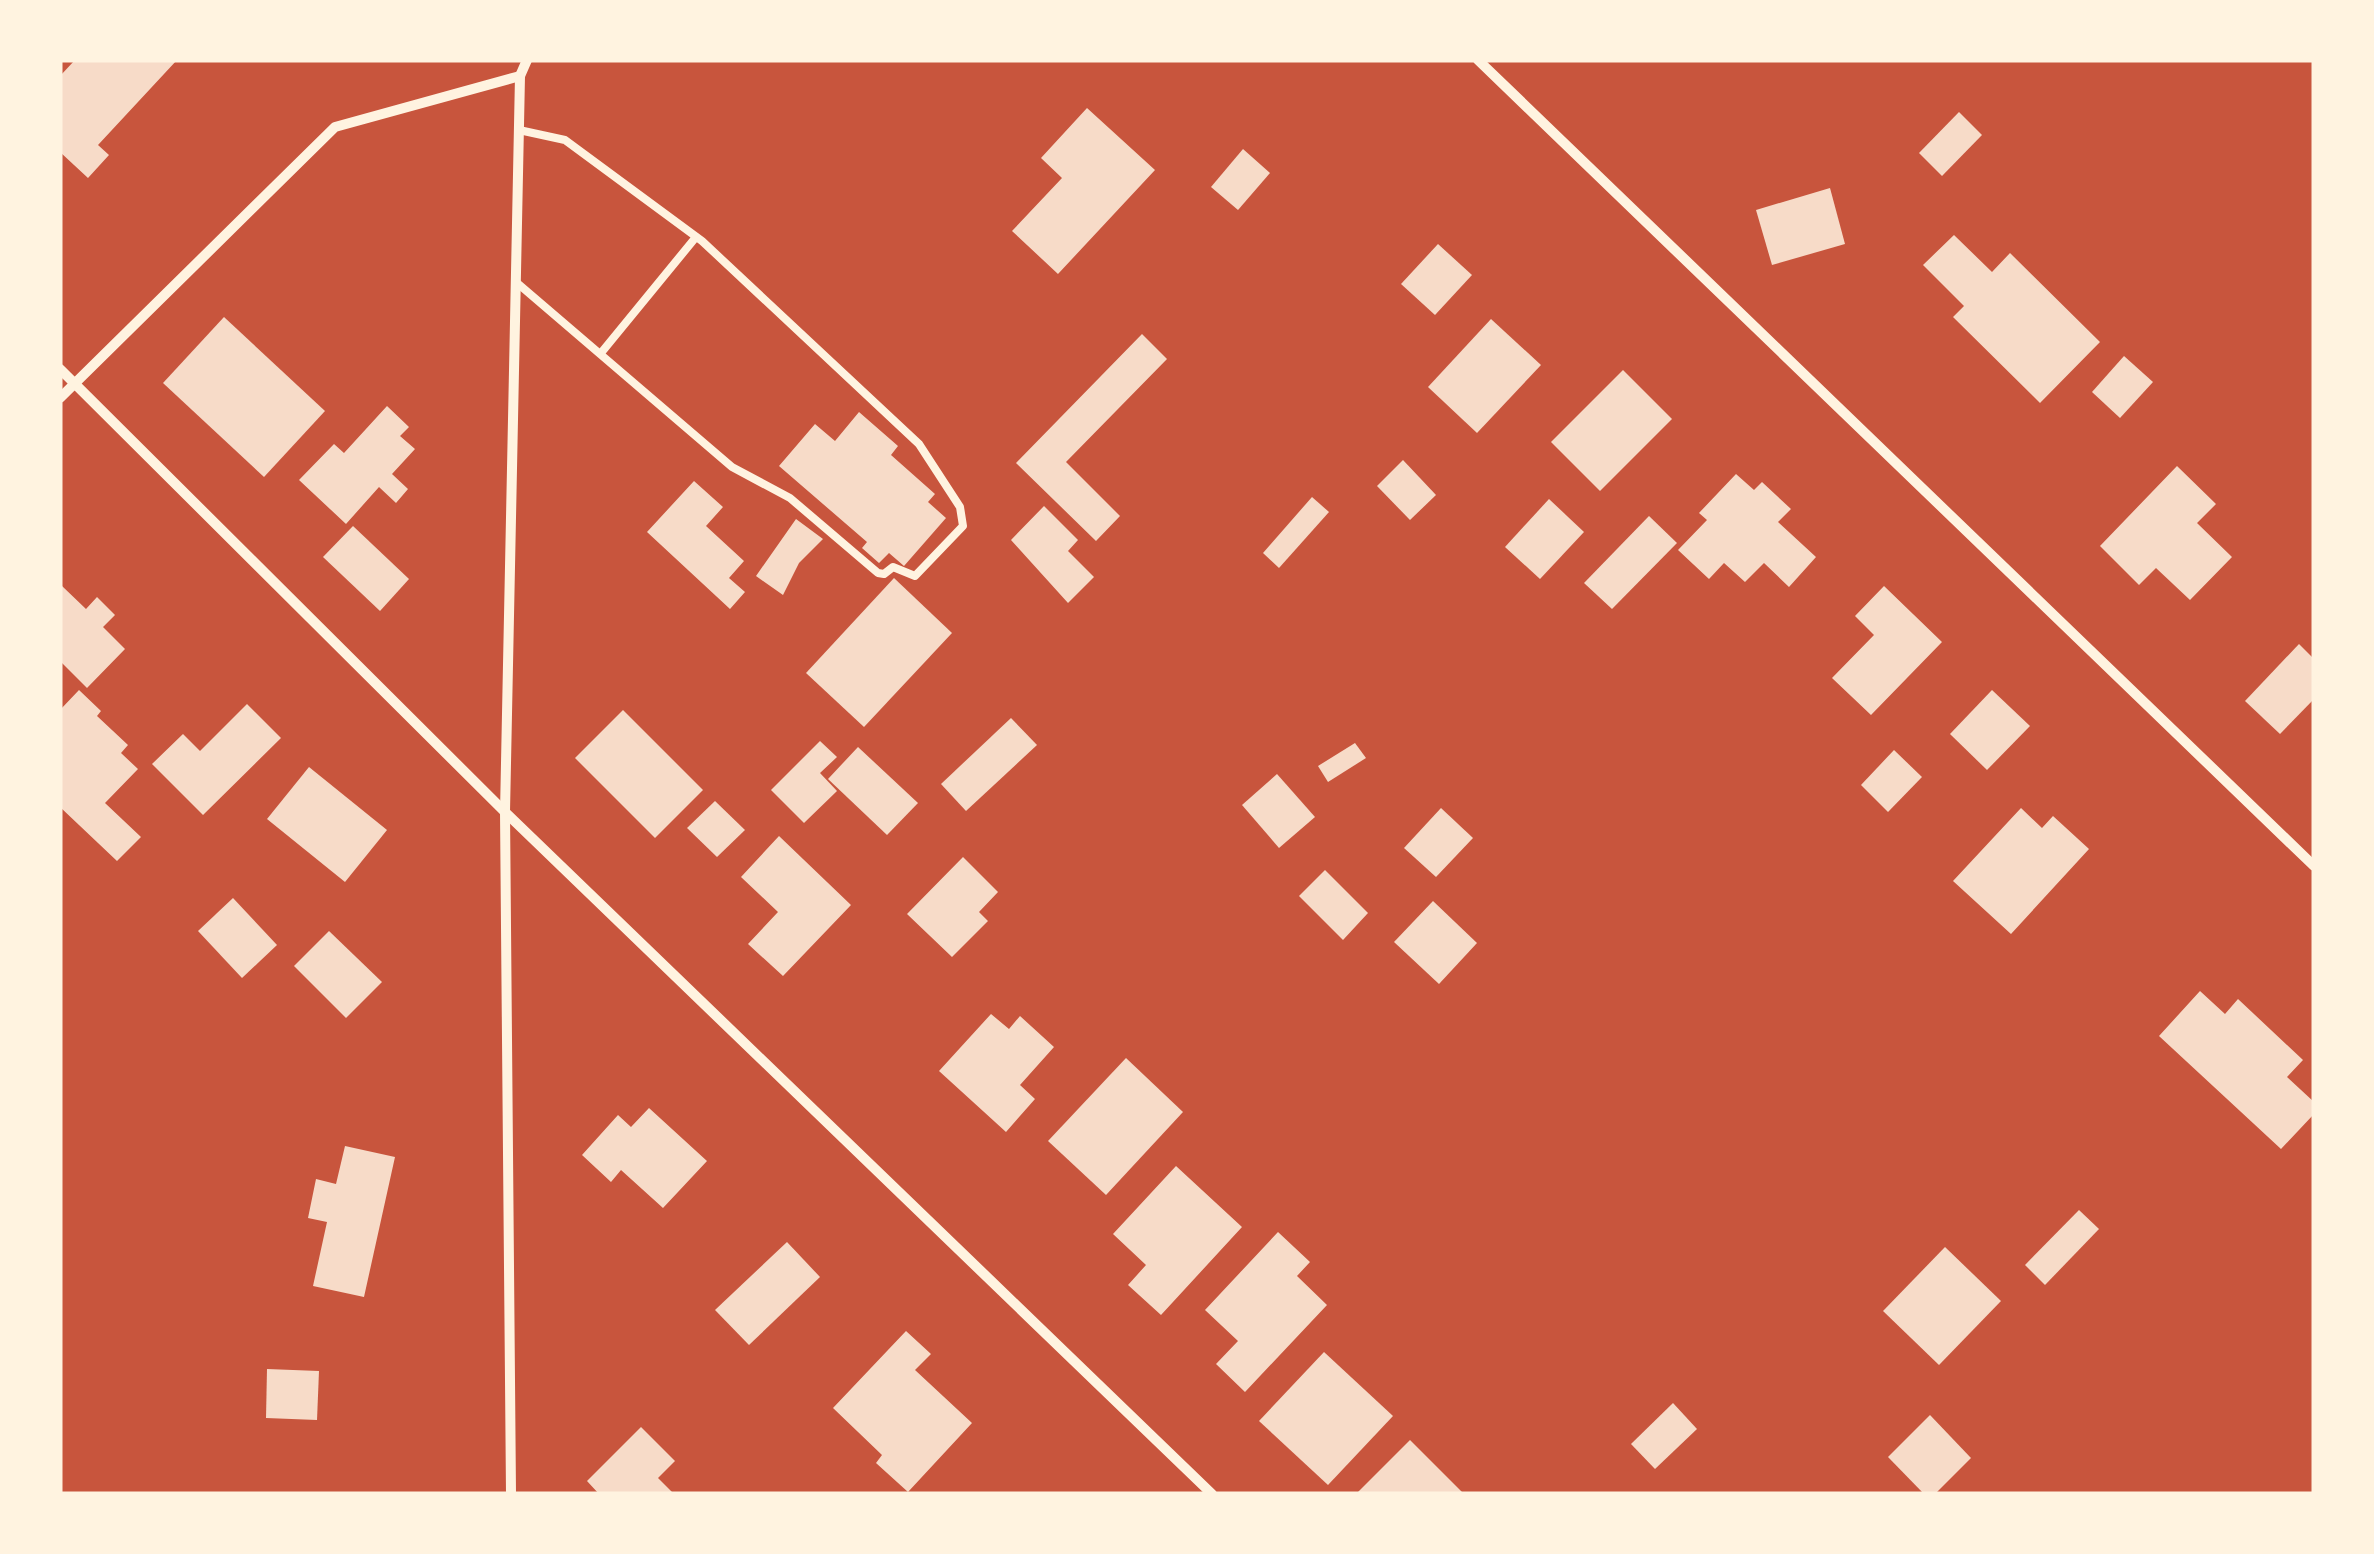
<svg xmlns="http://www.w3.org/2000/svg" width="2374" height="1554" font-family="Spectral,serif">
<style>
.building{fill:#f7dbc8}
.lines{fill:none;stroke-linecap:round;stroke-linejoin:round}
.service{stroke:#fff3e0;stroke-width:8}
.minor{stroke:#fff3e0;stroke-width:10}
</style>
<rect width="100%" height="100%" fill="#c8553d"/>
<!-- building -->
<g class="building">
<polygon points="75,60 177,60 98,145 109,155 88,178 60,152 60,76"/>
<polygon points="1087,108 1155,170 1058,274 1012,231 1062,178 1041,158"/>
<polygon points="1959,112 1982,135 1942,176 1919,153"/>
<polygon points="1243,149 1270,173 1238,210 1211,187"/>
<polygon points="1830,188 1845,244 1772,265 1756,210"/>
<polygon points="1954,235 1992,272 2010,253 2100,342 2040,403 1953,317 1964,306 1923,265"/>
<polygon points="1438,244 1472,275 1435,315 1401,284"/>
<polygon points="224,317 325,411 264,477 163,383"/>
<polygon points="1491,319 1541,365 1477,433 1428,387"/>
<polygon points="1142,334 1167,359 1066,462 1120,516 1096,541 1016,463"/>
<polygon points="2124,356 2153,382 2120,418 2092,392"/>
<polygon points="1623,370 1672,419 1600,491 1551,442"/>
<polygon points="387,406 409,427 400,436 415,449 392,474 408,489 396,503 379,487 346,524 299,480 334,444 344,453"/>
<polygon points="859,412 898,446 891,455 935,494 928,502 946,518 904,566 889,553 879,563 862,548 867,542 779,466 815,424 835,441"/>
<polygon points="1403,460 1436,495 1410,520 1377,486"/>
<polygon points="2177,466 2216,504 2197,523 2232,557 2190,600 2156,568 2139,585 2100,546"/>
<polygon points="1736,474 1754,490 1762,482 1791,509 1778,522 1816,557 1789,587 1764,563 1745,582 1724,563 1709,579 1678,550 1707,520 1699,513"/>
<polygon points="694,481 723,507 706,526 744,561 729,578 745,592 730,609 647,532"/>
<polygon points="1312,497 1329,512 1279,568 1263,553"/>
<polygon points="1549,499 1584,532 1540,579 1505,547"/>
<polygon points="1044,506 1078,540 1068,551 1094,577 1068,603 1011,540"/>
<polygon points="1649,516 1677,543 1612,609 1584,583"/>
<polygon points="796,519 823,539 799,563 783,595 756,576"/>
<polygon points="353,526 409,579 380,611 323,557"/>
<polygon points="894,578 952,633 864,727 806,673"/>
<polygon points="62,586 86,609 97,597 115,615 103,627 125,649 87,688 60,661"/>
<polygon points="1884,586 1942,642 1871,715 1832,678 1874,635 1855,616"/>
<polygon points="2299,644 2314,659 2314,699 2280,734 2245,701"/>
<polygon points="79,690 101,711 97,716 128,745 121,753 138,769 105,803 141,837 117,861 60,807 60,710"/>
<polygon points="1992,690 2030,726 1987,770 1950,734"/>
<polygon points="247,704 281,738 203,815 152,764 183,734 200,751"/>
<polygon points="623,710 703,790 655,838 575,758"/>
<polygon points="1011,718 1037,745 966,811 941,784"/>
<polygon points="820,741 837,757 820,773 837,791 804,823 771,790"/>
<polygon points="1355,743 1366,758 1328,782 1318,766"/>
<polygon points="858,747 918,803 887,835 828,779"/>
<polygon points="1894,750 1922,777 1888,812 1861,785"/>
<polygon points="309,767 387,830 345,882 267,819"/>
<polygon points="1277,774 1315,817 1279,848 1242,805"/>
<polygon points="715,801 745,830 717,857 687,828"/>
<polygon points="1441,808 1473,838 1436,877 1404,848"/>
<polygon points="2021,808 2042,828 2053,816 2089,849 2011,934 1953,881"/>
<polygon points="779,836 851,905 783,976 748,944 778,912 741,877"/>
<polygon points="963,857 998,892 979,912 988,921 952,957 907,914"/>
<polygon points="1325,870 1368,913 1343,940 1299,896"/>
<polygon points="233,898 277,945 242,978 198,931"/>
<polygon points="1433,901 1477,943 1439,984 1394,942"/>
<polygon points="329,931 382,982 346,1018 294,966"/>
<polygon points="2200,991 2225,1014 2238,999 2303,1060 2287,1077 2314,1102 2314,1114 2281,1149 2159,1036"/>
<polygon points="991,1014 1009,1029 1020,1016 1054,1047 1020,1085 1035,1099 1006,1132 939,1071"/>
<polygon points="1126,1058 1183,1112 1106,1195 1048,1141"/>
<polygon points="649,1108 707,1161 663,1208 621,1170 611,1182 582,1155 618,1115 631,1127"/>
<polygon points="345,1146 395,1157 364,1297 313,1286 327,1222 308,1218 316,1179 336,1184"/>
<polygon points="1176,1166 1242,1227 1161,1315 1128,1285 1146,1265 1113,1234"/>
<polygon points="2079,1210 2099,1229 2045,1285 2025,1265"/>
<polygon points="1278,1232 1310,1262 1297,1276 1327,1305 1245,1392 1216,1364 1238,1341 1205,1310"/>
<polygon points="787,1242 820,1277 749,1345 715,1310"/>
<polygon points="1945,1247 2001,1301 1939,1365 1883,1311"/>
<polygon points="906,1331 931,1354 915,1370 972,1423 908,1492 876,1463 882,1455 833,1408"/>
<polygon points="1324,1352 1393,1416 1328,1485 1259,1421"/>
<polygon points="267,1369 319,1371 317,1420 266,1418"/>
<polygon points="1673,1403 1697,1429 1655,1469 1631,1444"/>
<polygon points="1930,1415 1971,1458 1935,1494 1924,1494 1888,1457"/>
<polygon points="641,1427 675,1461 658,1478 674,1494 599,1494 587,1481"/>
<polygon points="1410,1440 1464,1494 1356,1494"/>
</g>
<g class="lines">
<!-- service -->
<g class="service">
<polyline points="516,282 732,467 790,498 878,573 884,574 893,567 915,576 963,526 960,507 919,444 702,241 565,140 519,130"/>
<polyline points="601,353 696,237"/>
</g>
<!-- minor -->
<g class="minor">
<polyline points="1478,60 2314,866"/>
<polyline points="60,369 505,812 1212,1494"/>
<polyline points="60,398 335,127 520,76"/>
<polyline points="511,1494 505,812 520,76 527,60"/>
</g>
</g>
<!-- border -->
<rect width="2374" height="1554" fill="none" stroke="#fff3e0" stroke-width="125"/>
</svg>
